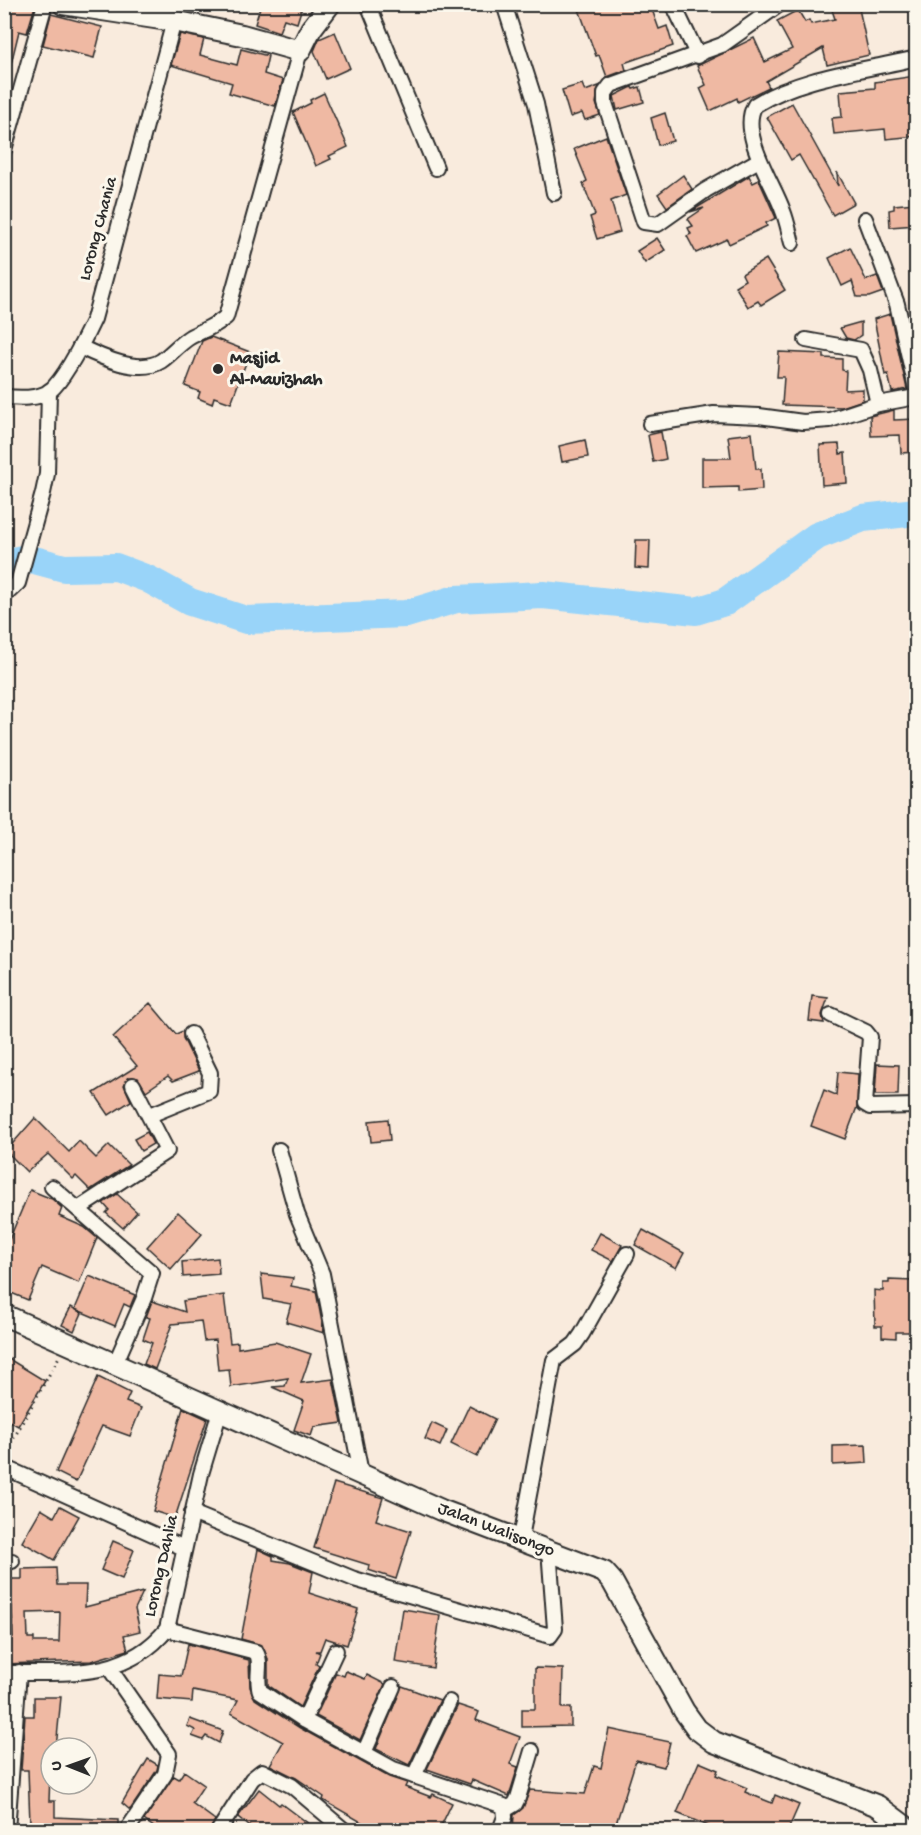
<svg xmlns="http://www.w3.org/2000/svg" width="921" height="1835" font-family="'Gochi Hand',sans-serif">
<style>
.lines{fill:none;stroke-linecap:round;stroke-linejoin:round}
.river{stroke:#99d4f9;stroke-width:28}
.building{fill:#efb9a3;stroke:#2b2b2b;stroke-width:1.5;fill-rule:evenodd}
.street-casing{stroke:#2b2b2b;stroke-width:18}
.secondary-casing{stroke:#2b2b2b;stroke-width:24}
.path{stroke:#2b2b2b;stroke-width:3;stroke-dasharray:1.5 4.5;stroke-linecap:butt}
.street{stroke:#fbf7ec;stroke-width:14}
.secondary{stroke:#fbf7ec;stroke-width:20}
.poi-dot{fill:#2b2b2b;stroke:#fbf7ec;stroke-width:2}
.labels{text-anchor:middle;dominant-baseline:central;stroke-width:6;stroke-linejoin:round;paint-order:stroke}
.street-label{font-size:18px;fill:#2b2b2b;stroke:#fbf7ec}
.poi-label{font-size:18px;font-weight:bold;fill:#2b2b2b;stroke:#fbf7ec;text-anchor:start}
</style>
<rect width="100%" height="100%" fill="#f9ebdd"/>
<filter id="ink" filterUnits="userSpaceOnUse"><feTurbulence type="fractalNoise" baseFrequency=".0167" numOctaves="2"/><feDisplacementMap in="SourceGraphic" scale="12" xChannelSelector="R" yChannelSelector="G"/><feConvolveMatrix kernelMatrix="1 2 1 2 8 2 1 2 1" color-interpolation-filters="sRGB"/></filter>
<g filter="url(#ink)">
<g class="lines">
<!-- river -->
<polyline class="river" points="4,563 27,558 64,568 116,567 148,579 190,602 246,620 406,614 456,599 543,595 696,611 725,602 817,536 863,518 916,512"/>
</g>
<!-- building -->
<g class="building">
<polygon points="4,4 35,6 27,33 19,31 9,72 4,71"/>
<polygon points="261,4 303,4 297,23 284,19 279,32 255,24"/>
<polygon points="577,4 650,4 659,29 667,26 673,46 624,63 626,70 607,77 599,55 596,56"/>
<polygon points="830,4 858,4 869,55 827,65 823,48 766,81 769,87 738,102 737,98 710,111 700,88 706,85 697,66 754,38 765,62 792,49 777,21 798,10 805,22 809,20 811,24 835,19"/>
<polygon points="51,14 102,27 94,58 43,45"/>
<polygon points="335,32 350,68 326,79 314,51 319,39"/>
<polygon points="180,34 204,39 200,55 237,65 241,49 268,56 264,74 283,80 275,106 229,93 232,83 171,65"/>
<polygon points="915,76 916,136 886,139 885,129 834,134 832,118 842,117 840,91 875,88 875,82"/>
<polygon points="582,84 585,91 599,86 596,103 600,115 585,120 582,113 570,117 562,90"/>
<polygon points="632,87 633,89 640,87 644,102 617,110 614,96"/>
<polygon points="324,93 348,147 329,156 331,159 316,166 293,112 311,103 310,100"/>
<polygon points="792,103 838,186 837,172 854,203 833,215 799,155 791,160 767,117"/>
<polygon points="665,113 673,141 658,145 651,118"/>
<polygon points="606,136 626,195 611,201 620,232 597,239 590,217 595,215 583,183 587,181 574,149"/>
<polygon points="683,175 692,189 667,207 658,194"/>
<polygon points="749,176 753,183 759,180 776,218 766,223 767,226 729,244 727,239 696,253 687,236 691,234 688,228 693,226 688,219 704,208 690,212"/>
<polygon points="915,203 916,225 890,227 889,210 894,209 894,205"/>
<polygon points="657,238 665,250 645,263 637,251"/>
<polygon points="850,247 866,280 877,276 883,292 869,297 857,297 852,281 842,286 829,258"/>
<polygon points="766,259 785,290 761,305 758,301 748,307 735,286 745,280 742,274"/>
<polygon points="890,314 907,389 892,392 888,374 885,375 874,319"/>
<polygon points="861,322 861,335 854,340 846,338 840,328"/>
<polygon points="211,337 250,352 231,403 214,397 212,404 198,398 200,392 185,386 202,341"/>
<polygon points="779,352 824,354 824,358 842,359 842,370 846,371 845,390 863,389 863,400 842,407 782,405 784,377 777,377"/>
<polygon points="894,410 894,420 916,419 916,452 901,453 900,435 871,436 870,416"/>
<polygon points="661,432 666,459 653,462 648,435"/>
<polygon points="752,433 756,469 761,469 762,490 738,492 738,487 702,488 702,458 731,458 728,436"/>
<polygon points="585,440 588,457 562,462 559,446"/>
<polygon points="839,444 840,454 845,453 847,483 822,485 820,445"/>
<polygon points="636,540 650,540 649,569 635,568"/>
<polygon points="812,996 828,998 822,1015 824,1023 809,1021"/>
<polygon points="150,1003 176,1034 183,1031 183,1038 199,1071 173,1081 168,1076 146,1091 138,1078 129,1077 124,1085 131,1101 109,1115 94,1093 137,1066 113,1037"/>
<polygon points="877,1064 899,1065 898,1095 875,1095"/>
<polygon points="838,1072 858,1074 857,1107 845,1139 811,1126 824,1090 836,1095"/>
<polygon points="35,1118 69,1152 79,1141 96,1158 109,1145 129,1165 90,1190 76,1176 73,1179 48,1154 27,1172 6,1151"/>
<polygon points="388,1119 390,1140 371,1142 369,1121"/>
<polygon points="147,1132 153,1144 141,1151 134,1139"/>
<polygon points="30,1190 52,1199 62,1208 59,1216 84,1227 97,1238 79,1283 42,1267 28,1300 4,1290 4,1252"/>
<polygon points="117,1194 137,1212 123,1228 106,1213 109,1210 103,1203"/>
<polygon points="178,1212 202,1234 171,1269 147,1247"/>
<polygon points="643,1230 684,1253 676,1268 635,1245"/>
<polygon points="600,1233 622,1245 613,1261 591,1250"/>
<polygon points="218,1258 219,1274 183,1277 182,1262"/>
<polygon points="261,1274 293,1278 291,1286 316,1291 324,1333 286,1322 291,1304 264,1299"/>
<polygon points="89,1276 135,1295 130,1307 124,1304 115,1326 75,1309"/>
<polygon points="889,1280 914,1281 913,1332 896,1332 896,1338 882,1337 882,1326 875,1326 874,1290 883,1291 883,1283 889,1283"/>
<polygon points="224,1295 230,1343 238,1342 238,1348 275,1342 311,1354 301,1383 333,1379 342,1423 314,1427 311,1436 294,1430 304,1401 272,1387 285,1386 288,1378 231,1387 229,1369 218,1370 215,1340 204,1341 201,1321 172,1324 155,1369 144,1364 152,1343 143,1339 150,1318 146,1317 152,1301 185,1312 183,1301"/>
<polygon points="71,1307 82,1313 74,1331 62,1325"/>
<polygon points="4,1356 45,1381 18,1426 4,1418"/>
<polygon points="98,1377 130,1393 126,1402 141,1408 130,1436 102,1426 76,1482 56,1472"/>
<polygon points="469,1406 495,1419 477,1457 451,1444"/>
<polygon points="183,1408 207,1419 175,1518 153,1511"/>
<polygon points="432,1423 447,1430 440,1446 425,1439"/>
<polygon points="866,1445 867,1463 833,1465 833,1446"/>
<polygon points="334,1483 383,1498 376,1520 411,1531 396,1579 368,1570 369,1565 314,1548"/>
<polygon points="60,1506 79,1516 54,1560 22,1542 41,1509 54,1517"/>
<polygon points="113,1541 134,1550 122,1579 101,1570"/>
<polygon points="258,1549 273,1556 273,1560 290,1563 313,1572 309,1593 358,1609 347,1645 325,1638 320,1651 316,1651 320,1653 316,1664 319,1666 300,1707 268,1685 268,1659 262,1645 241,1639"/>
<path d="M56 1568 57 1585H86L85 1607 143 1592 135 1609 140 1631 124 1635 128 1650 91 1661 4 1664V1637H13L12 1606H4V1579H22V1569ZM60 1612 59 1642H34V1638H28L27 1613Z"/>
<polygon points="403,1609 440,1615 433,1668 395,1662"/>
<polygon points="188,1644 249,1660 250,1687 255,1699 300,1728 389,1777 407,1783 405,1787 431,1797 433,1794 452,1803 439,1830 375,1830 323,1800 324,1797 296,1778 270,1765 283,1742 231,1713 238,1700 193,1691 192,1702 157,1699 159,1674 181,1676"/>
<polygon points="535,1668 563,1669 562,1708 571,1708 571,1726 522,1727 522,1709 535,1709"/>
<polygon points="346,1671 365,1679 367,1675 385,1684 360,1740 316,1716 336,1673 344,1676"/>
<polygon points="402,1686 440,1700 409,1765 376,1749"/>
<polygon points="34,1697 61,1697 56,1748 51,1748 49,1801 55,1801 55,1817 118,1820 118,1830 40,1830 40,1823 30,1823 28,1770 21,1770 25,1716 34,1716"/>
<polygon points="458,1705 479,1712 476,1720 520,1737 510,1764 518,1767 509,1796 472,1780 470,1784 427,1769"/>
<polygon points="190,1719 223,1731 219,1743 206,1736 203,1740 192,1736 195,1730 187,1726"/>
<polygon points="609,1729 670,1742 664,1767 636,1760 614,1830 513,1830 514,1815 523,1808 530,1790 585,1794 594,1766 601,1768"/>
<polygon points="148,1759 158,1765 157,1770 130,1810 122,1803"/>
<polygon points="699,1762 718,1770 716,1775 747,1788 745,1792 772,1803 775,1795 799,1805 788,1830 718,1830 677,1813"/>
<polygon points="184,1771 204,1785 192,1803 215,1820 210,1830 158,1830 144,1820 174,1776 179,1779"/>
<polygon points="259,1789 279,1805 281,1803 317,1830 254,1830 238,1817"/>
</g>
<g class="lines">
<!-- street casing -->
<g class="street-casing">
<g id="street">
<polyline points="368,4 436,168"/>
<polyline points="504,4 536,104 554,193"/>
<polyline points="673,4 698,56"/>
<polyline points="4,150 45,4"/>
<polyline points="759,160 706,190 658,224 644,222 605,103 605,93 611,85 722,45 780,4"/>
<polyline points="865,219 897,304 916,388"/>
<path d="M792 243C789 232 787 221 783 211 774 184 738 133 755 105 802 76 864 71 916 58"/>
<polyline points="806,340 861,350 870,370 878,404"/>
<path d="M80 347C101 357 139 375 161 361 171 354 179 344 190 337 203 330 214 327 226 317L300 51"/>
<path d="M4 396C17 399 39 399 50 391 65 378 85 338 94 319L174 21"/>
<polyline points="650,424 714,414 759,416 803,422 830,420 878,404 916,397"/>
<polyline points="4,596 18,583 43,493 47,474 49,391"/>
<polyline points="831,1015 866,1032 870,1037 865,1104 870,1107 916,1106"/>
<polyline points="150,1115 209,1091 210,1073 191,1034"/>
<polyline points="279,1150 297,1214 322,1274 361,1473"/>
<polyline points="52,1187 152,1273 144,1298 115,1364"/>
<polyline points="78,1209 167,1151 133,1085"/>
<polyline points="4,1467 184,1548"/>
<polyline points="192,1513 354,1579 550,1636 555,1629 549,1549"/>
<polyline points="521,1538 554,1360 575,1344 582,1334 627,1254"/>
<polyline points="4,1562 12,1561"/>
<path d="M167 1629 256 1652C263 1663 255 1678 260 1691L304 1720 393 1769 504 1806 505 1817 500 1830"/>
<polyline points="110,1669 169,1754 165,1774 127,1830"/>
<path d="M4 1673C65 1672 125 1681 167 1629L201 1474 220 1411"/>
<polyline points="304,1720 336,1651"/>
<polyline points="364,1753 393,1687"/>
<polyline points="414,1776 449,1702"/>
<polyline points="505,1810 515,1804 518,1798 532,1751"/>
<polyline points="7,1830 19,1672"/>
<polyline points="219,1830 252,1779 262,1771 292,1786 344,1830"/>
</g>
</g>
<!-- secondary casing -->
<g class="secondary-casing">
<g id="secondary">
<polyline points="63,4 174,21 242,35 300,51 311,29 330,4"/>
<polyline points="4,1315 441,1510 604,1572 612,1581 684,1711 697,1729 714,1742 878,1806 910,1830"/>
</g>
</g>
<!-- path -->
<polyline class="path" points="5,1454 59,1357"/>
<!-- street -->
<use href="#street" class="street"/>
<!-- secondary -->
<use href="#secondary" class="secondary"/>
</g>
</g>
<!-- markers -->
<circle class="poi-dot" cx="218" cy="369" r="6"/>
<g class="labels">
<!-- street labels -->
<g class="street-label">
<text transform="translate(99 229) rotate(-75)">Lorong Chania</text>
<text transform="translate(496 1530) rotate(21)">Jalan Walisongo</text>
<text transform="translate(162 1566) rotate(-77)">Lorong Dahlia</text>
</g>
<!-- poi labels -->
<g class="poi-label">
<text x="230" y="359">Masjid<tspan x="230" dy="21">Al-Mauizhah</tspan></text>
</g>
</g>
<!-- margin -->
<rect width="921" height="1835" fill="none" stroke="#fbf7ec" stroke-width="24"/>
<rect x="12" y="12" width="897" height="1811" fill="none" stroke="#2b2b2b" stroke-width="2" filter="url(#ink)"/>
<!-- north arrow -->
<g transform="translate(69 1766) rotate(271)"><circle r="28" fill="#fbf7ec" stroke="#a8a59f" stroke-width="1.5"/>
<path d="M0-4.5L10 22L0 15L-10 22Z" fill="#2b2b2b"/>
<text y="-9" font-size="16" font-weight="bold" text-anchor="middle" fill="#2b2b2b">U</text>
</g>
</svg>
